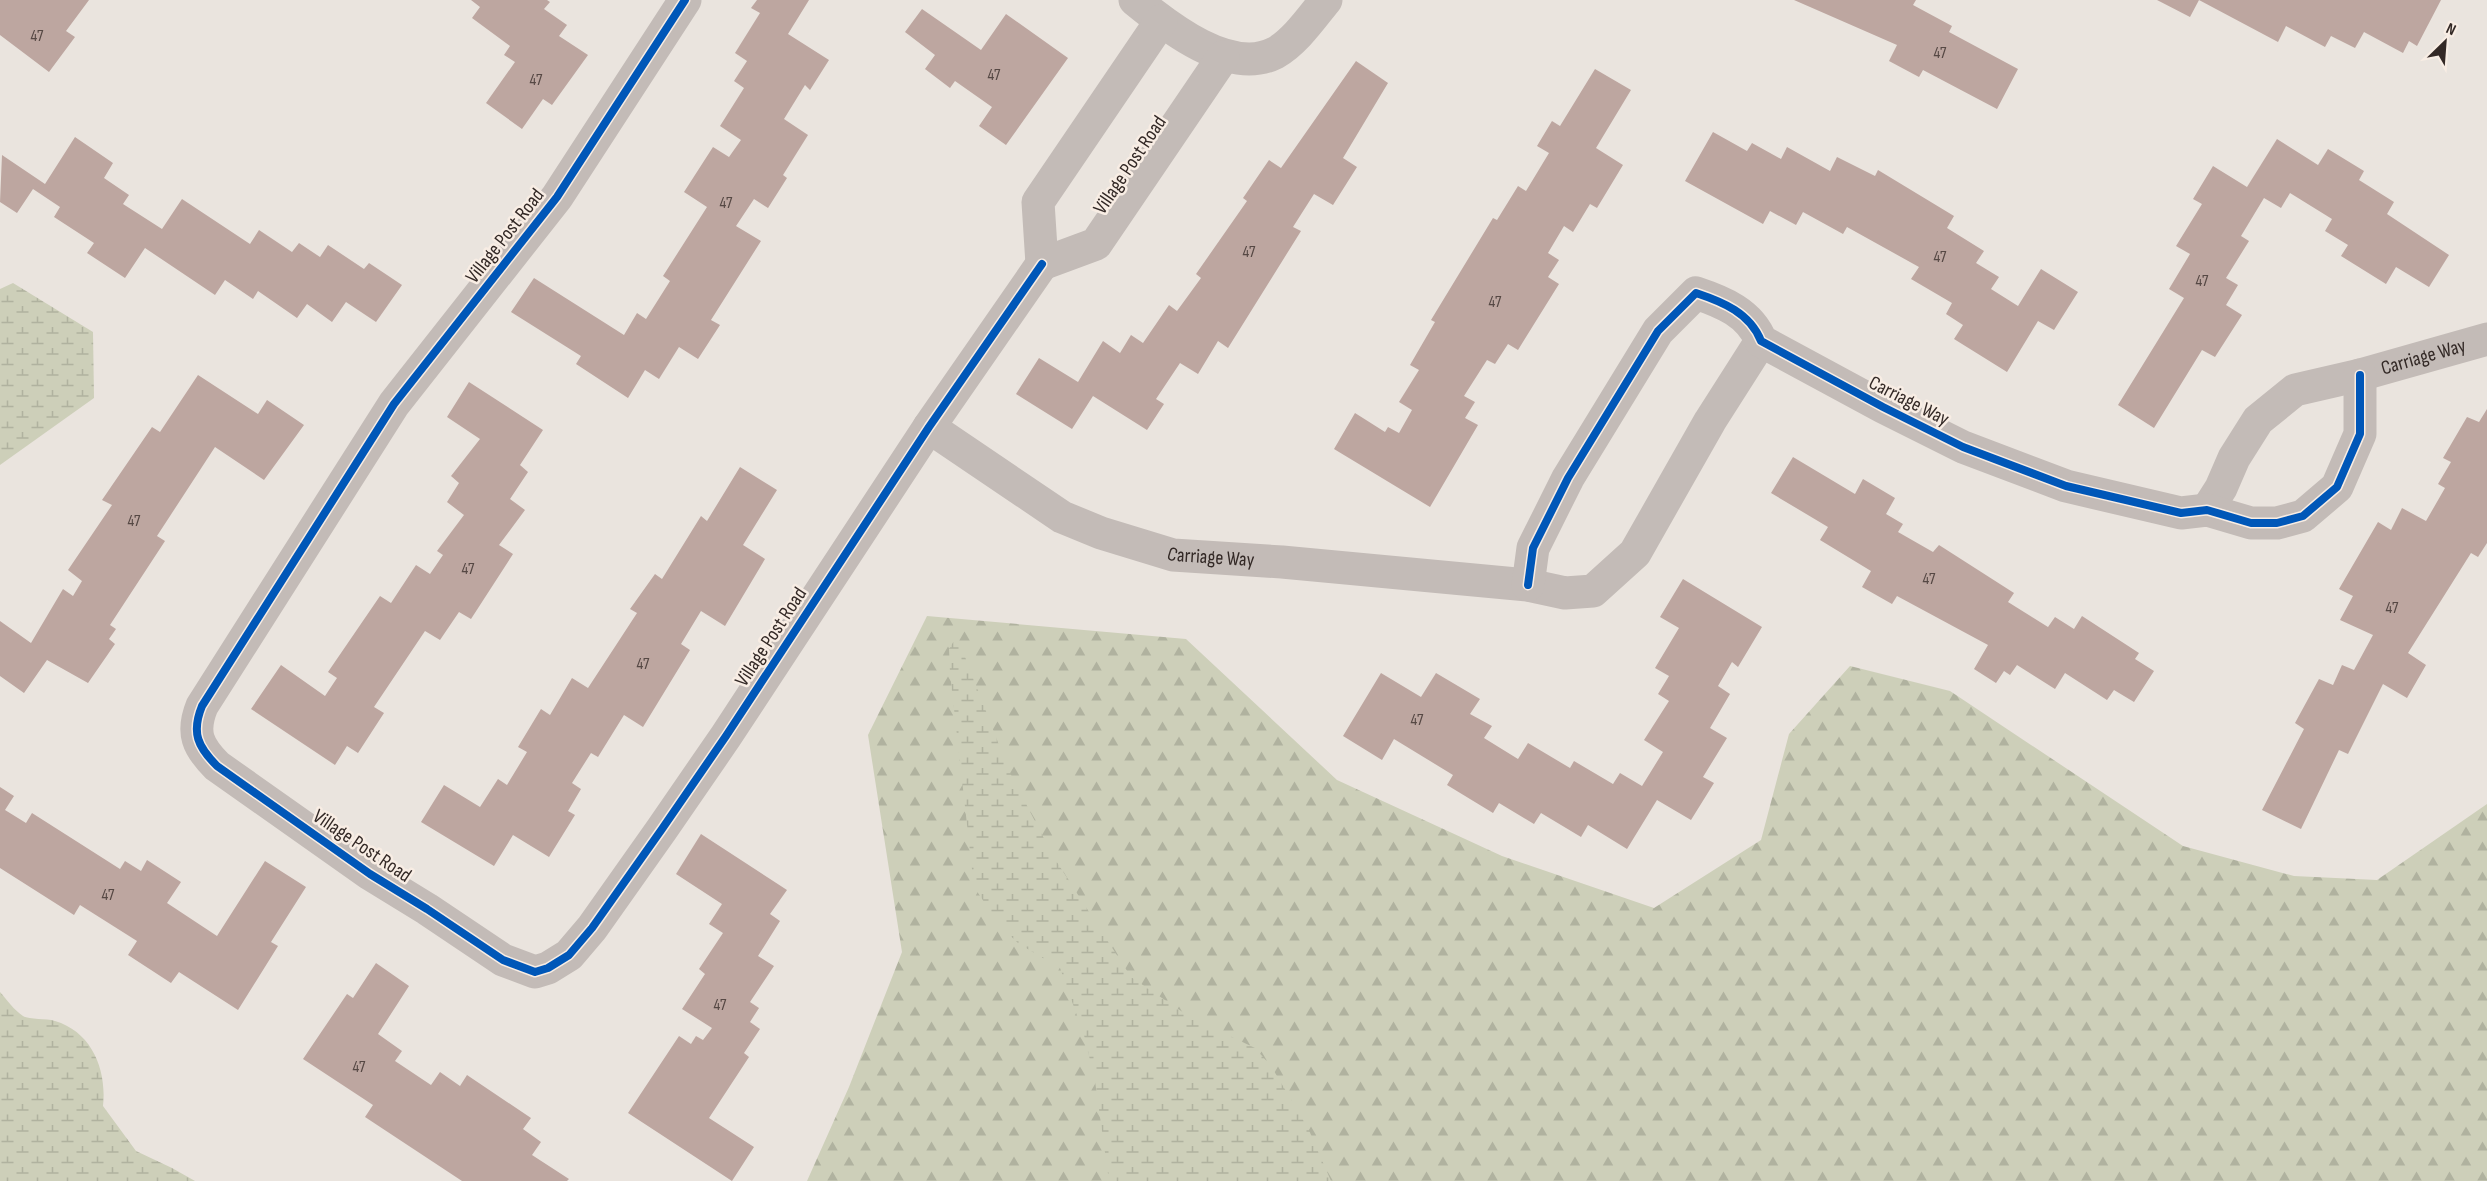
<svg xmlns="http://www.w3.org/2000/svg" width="2487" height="1181" font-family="'Sofia Sans Condensed',sans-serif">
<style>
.forest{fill:url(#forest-firs)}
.wetland{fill:url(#wetland-marsh)}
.building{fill:#bda6a0}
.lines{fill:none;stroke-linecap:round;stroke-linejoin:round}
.street{stroke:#c3bbb7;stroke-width:33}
.cycleway-casing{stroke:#f8ede4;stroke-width:11}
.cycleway{stroke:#0057b8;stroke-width:8}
.labels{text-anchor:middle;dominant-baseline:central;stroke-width:5;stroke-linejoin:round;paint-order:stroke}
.number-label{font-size:16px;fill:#564844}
.street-label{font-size:20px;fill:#332926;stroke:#f8ede4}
</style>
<defs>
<pattern id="forest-firs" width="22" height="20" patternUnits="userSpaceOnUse" patternTransform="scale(1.5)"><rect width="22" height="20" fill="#cdcfb9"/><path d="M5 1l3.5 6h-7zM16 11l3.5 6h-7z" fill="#b0b29f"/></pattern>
<pattern id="wetland-marsh" width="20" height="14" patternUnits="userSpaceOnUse" patternTransform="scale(1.5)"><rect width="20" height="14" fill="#cdcfb9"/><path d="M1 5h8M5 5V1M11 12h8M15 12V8" fill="none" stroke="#b0b29f"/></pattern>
</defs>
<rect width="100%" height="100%" fill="#eae4de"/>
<!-- forest -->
<polygon class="forest" points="927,616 1186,639 1337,780 1502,856 1654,908 1761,840 1789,734 1850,666 1950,691 2183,846 2294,876 2377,880 2487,804 2487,1181 807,1181 849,1087 902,952 868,735"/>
<!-- wetland -->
<g class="wetland">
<polygon points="13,283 93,332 94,398 0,465 0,289"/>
<polygon points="957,636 1009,771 1053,856 1131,977 1190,1017 1255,1048 1271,1066 1308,1128 1331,1181 1109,1181 1095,1081 1084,1035 1060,968 1019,944 1001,927 974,887 950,673 949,649"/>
<path d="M0 992C7 1000 14 1010 23 1016 30 1020 46 1018 55 1021 92 1032 107 1070 103 1106L136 1151 172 1168 195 1181H0Z"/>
</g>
<!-- building -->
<g class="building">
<polygon points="0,0 89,0 66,31 75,37 49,72 0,35"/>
<polygon points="471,0 547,0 550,2 544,9 567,25 559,36 588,55 552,105 543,99 522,129 486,103 515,62 504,55 510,46 472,18 480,7"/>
<polygon points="757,0 809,0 788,34 829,60 810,90 805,85 784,119 808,135 783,175 787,178 768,208 754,199 736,226 761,241 711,320 720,325 698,359 679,347 659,379 645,370 628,398 576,364 581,356 511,312 534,278 624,335 637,313 646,319 670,281 663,276 707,207 684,192 713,147 729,157 741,140 720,126 744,88 734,81 747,61 735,53 760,13 751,8"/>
<polygon points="1794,0 1916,0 1913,5 1952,26 1949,32 2018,69 1997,109 1923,70 1919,77 1889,61 1897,45"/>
<polygon points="2157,0 2441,0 2417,46 2409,41 2403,53 2364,32 2355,48 2331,36 2325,47 2286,26 2278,42 2199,0 2190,17"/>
<polygon points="922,9 981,50 1006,14 1068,58 1006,145 979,126 992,107 955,81 950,88 925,69 935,55 905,32"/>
<polygon points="1356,61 1388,83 1343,158 1357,167 1333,205 1314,194 1293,227 1301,231 1228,348 1218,341 1198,374 1180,363 1156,399 1164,404 1147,430 1093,396 1072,429 1016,394 1039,358 1078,382 1103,341 1120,353 1131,335 1143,343 1169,305 1177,311 1201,278 1196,274 1247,201 1243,198 1269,160 1281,168"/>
<polygon points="1595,69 1631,90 1596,148 1623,165 1597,208 1590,204 1573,232 1564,226 1548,253 1559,260 1548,277 1559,284 1518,350 1508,344 1495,364 1487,360 1464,396 1475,402 1465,418 1478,425 1430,507 1334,449 1355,413 1385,432 1388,427 1399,433 1412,410 1399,402 1419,370 1410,365 1435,322 1431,320 1493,218 1497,220 1518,186 1526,191 1549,153 1537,146 1552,121 1560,126"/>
<polygon points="1713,132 1747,151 1752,143 1781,159 1787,147 1830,171 1837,157 1875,176 1878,170 1954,216 1947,228 1984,251 1976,263 1999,277 1991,289 2018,306 2041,269 2078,292 2054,330 2038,321 2007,372 1954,339 1963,325 1946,314 1952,303 1911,279 1919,267 1847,227 1843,234 1803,212 1796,225 1770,211 1763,224 1685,181"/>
<polygon points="75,137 113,163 104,178 129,195 123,204 162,229 182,199 250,244 259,230 292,252 299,243 320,257 328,245 364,269 369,263 402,285 376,322 346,302 332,322 307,304 297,318 258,291 253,299 225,280 215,295 145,248 125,278 87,253 94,243 54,217 60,207 33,189 17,213 0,202 2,155 45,184"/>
<polygon points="2277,139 2318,165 2328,149 2364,171 2359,180 2394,202 2387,214 2449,255 2429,287 2396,267 2386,284 2341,256 2348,245 2325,231 2332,219 2290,193 2281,208 2264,198 2241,236 2249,241 2226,278 2238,285 2226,305 2242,315 2215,357 2202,350 2154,428 2118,405 2184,298 2169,289 2190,254 2176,246 2202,204 2193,199 2213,166 2247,187"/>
<polygon points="198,375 258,414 267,400 304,425 264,480 215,447 157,536 165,541 110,625 116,629 109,639 115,644 88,683 47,660 24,693 0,676 0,621 31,643 63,589 73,596 82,581 68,570 112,505 102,500 152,427 160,432"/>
<polygon points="469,382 543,430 520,465 528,472 510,499 525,510 499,545 513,554 471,619 459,612 440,640 425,631 374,707 384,713 358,753 347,746 335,765 251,709 281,665 325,696 337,678 328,672 380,596 391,603 416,565 430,574 443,555 437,551 464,515 447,502 459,483 451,476 480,439 447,417"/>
<polygon points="2487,409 2487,543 2478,557 2471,553 2408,653 2426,665 2407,698 2383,684 2348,754 2339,750 2301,829 2262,810 2304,729 2295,723 2319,679 2333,685 2342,665 2354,670 2373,635 2340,620 2353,596 2339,589 2378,522 2391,530 2402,508 2426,521 2445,488 2438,484 2451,462 2443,458 2467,417 2479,422"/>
<polygon points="1793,457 1855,494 1863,479 1895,498 1886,514 1903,524 1898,532 1933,552 1939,545 2014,593 2008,602 2048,627 2055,617 2074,629 2082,616 2139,653 2135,659 2154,671 2134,702 2114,690 2107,700 2065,673 2055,689 2017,665 2010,675 2004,671 1996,683 1974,669 1988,645 1897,596 1892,604 1862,587 1871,571 1820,540 1828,527 1771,493"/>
<polygon points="740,467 777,490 743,545 765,559 725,626 701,611 681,644 690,650 643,727 624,715 598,757 591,753 572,783 581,789 568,811 575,815 549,857 513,835 494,866 421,822 444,785 480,807 498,779 507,785 527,752 518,747 541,709 550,715 572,678 588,688 637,613 630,609 655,574 662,579 701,516 707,521"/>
<polygon points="1683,579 1762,627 1738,667 1732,662 1718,686 1730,694 1710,728 1727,738 1703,777 1714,783 1691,820 1657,800 1627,849 1588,825 1581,837 1541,813 1534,824 1499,803 1493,813 1447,785 1453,775 1394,739 1382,760 1343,736 1381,673 1421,697 1436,673 1480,699 1470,714 1492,726 1484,738 1518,759 1528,743 1570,768 1574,761 1613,784 1620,773 1642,786 1663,752 1644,740 1669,701 1658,694 1669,676 1655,668 1679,628 1660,617"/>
<polygon points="0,787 14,796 5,810 26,823 32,813 120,869 125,861 141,871 147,860 181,882 167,903 217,936 265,861 306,887 271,942 278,946 238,1010 179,972 171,983 128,955 137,941 80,905 74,915 0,868"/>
<polygon points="701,834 787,890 770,914 780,921 758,956 774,966 750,1002 759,1008 750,1022 760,1029 744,1053 749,1057 709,1118 754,1147 732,1181 628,1113 679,1036 691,1044 696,1036 703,1040 712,1028 682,1009 705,974 699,969 723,933 709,924 722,904 676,874"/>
<polygon points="376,963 409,986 378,1034 402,1051 395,1061 431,1085 440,1072 460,1086 467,1075 531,1118 523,1129 541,1142 532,1155 569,1179 567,1181 462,1181 365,1117 373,1105 303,1059 347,994 353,998"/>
</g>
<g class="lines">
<!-- street -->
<g class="street">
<path d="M685 0 557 197 394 404 202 706C191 733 198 747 217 766L370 874 427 909 503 960 535 972 548 968 569 955 592 928 662 829 726 736 929 427 1042 264"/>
<path d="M1135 0C1168 27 1230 76 1275 53 1295 42 1312 17 1326 0"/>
<polyline points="1161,21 1038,202 1042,264 1096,244 1223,57"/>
<path id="s1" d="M929 427 1062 517 1101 533 1173 555 1282 562 1528 585 1565 593 1593 591 1635 553 1710 421 1761 341"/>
<path id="s2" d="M2207 510 2221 488 2234 458 2258 420 2295 390 2360 375 2487 339"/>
<path d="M1528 585 1533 548 1568 478 1658 331 1696 293C1723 302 1750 313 1761 341L1883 407 1963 447 2066 486 2181 513 2207 510 2251 523H2277L2303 516 2337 487 2360 434V375"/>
</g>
<!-- cycleway casing -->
<g class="cycleway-casing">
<g id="cycleway">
<path d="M685 0 557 197 394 404 202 706C191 733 198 747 217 766L370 874 427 909 503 960 535 972 548 968 569 955 592 928 662 829 726 736 929 427 1042 264"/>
<path d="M1528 585 1533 548 1568 478 1658 331 1696 293C1723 302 1750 313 1761 341L1883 407 1963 447 2066 486 2181 513 2207 510 2251 523H2277L2303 516 2337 487 2360 434V375"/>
</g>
</g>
<!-- cycleway -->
<use href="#cycleway" class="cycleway"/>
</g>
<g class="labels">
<!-- number labels -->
<g class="number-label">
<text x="37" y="36">47</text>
<text x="1940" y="53">47</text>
<text x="994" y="75">47</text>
<text x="536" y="80">47</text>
<text x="726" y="203">47</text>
<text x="1249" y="252">47</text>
<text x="1940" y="257">47</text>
<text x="2202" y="281">47</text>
<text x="1495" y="302">47</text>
<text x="134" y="521">47</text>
<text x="468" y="569">47</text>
<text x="1929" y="579">47</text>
<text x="2392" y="608">47</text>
<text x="643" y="664">47</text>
<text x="1417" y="720">47</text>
<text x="108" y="895">47</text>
<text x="720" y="1005">47</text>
<text x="359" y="1067">47</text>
</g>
<!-- street labels -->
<g class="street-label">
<text transform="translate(1130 165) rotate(-56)">Village Post Road</text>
<text transform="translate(505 236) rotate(-52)">Village Post Road</text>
<text stroke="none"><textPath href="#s2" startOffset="284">Carriage Way</textPath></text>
<text transform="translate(1909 401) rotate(27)">Carriage Way</text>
<text stroke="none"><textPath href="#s1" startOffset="316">Carriage Way</textPath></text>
<text transform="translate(771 637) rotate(-57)">Village Post Road</text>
<text transform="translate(362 846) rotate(34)">Village Post Road</text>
</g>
</g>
<!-- north arrow -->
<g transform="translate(2445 42) rotate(25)" stroke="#f8ede4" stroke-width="4.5" paint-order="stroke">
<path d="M0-4.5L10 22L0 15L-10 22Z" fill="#332926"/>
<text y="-9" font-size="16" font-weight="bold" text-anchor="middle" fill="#332926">N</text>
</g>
</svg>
